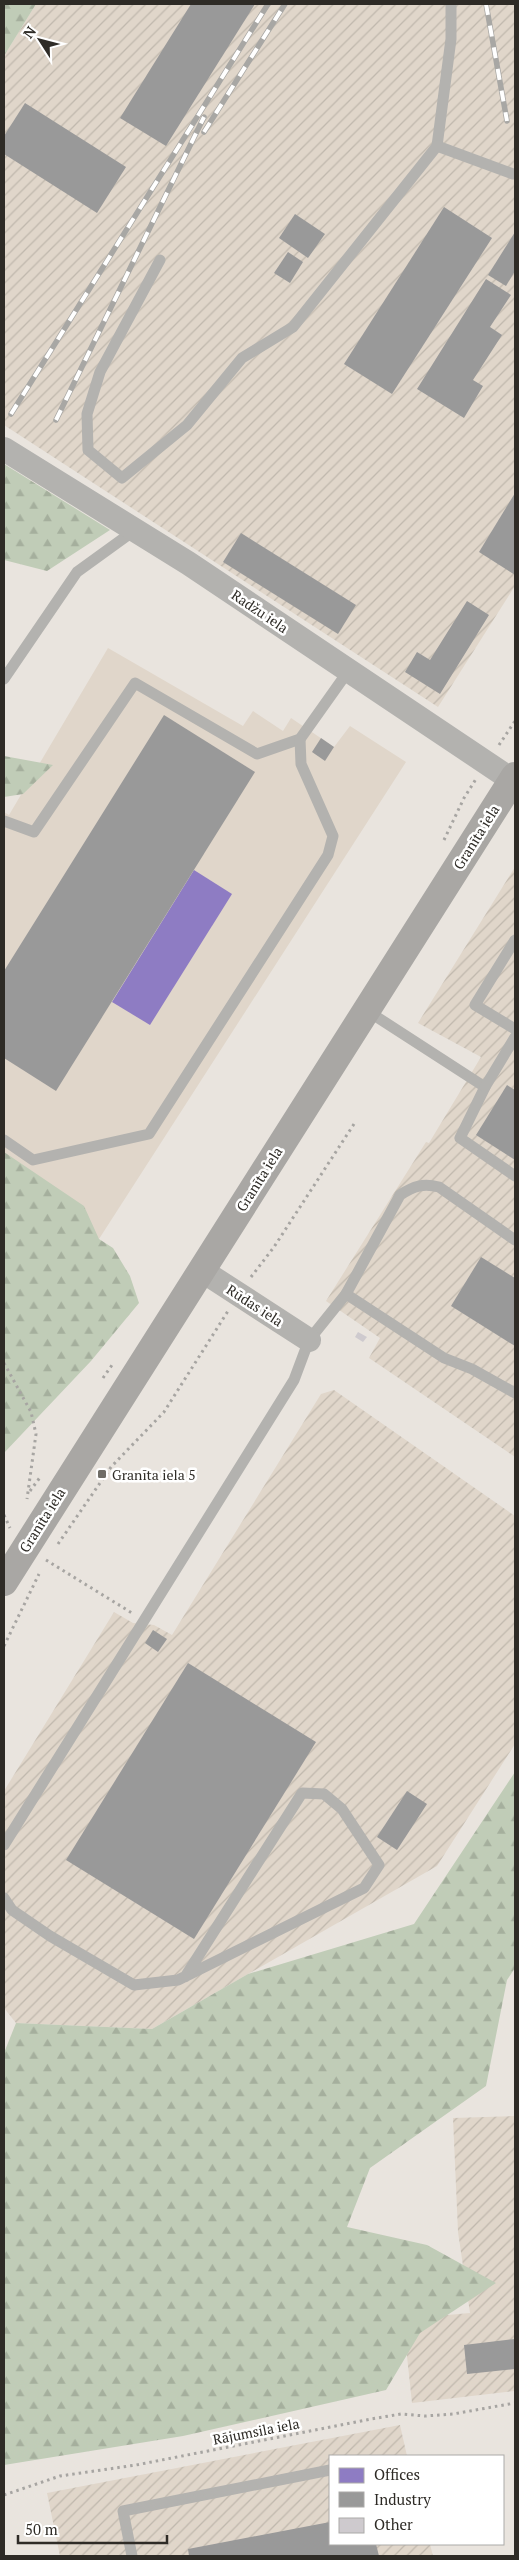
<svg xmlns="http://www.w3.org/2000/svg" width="519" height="2560" font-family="'PT Serif',serif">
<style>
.built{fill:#e0d6ca}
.industrial{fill:url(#industrial-furrows)}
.forest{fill:url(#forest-firs)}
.offices{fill:#8e7cc3}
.industry{fill:#999}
.building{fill:#cecace}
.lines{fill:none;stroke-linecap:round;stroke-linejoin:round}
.path{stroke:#a7a5a2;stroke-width:3;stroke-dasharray:2.5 4;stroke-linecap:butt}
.service{stroke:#b3b2af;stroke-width:11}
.minor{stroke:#b3b2af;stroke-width:24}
.secondary{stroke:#a9a7a4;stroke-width:28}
.rail-casing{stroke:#a8a7a4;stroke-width:5.5}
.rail{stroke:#fff;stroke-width:4;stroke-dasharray:11;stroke-linecap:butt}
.poi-dot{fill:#6f6c66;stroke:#fff;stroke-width:2}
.labels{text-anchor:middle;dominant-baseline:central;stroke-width:5;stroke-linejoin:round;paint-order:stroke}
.street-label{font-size:14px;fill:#2e2b26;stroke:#fff}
.poi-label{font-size:14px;fill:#2e2b26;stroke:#fff;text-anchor:start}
</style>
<defs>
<pattern id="industrial-furrows" width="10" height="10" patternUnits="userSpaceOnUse" patternTransform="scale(1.25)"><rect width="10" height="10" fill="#e0d6ca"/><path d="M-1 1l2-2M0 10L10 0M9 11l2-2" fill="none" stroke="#c0b8ad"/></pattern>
<pattern id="forest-firs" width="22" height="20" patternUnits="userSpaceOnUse" patternTransform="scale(1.25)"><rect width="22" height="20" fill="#c0ccb7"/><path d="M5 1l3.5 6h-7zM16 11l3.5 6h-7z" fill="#a5af9d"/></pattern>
</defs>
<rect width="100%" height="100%" fill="#e9e4de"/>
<!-- built -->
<polygon class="built" points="108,648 243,726 253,711 283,731 291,718 334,747 350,726 406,762 99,1239 4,1175 4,812 9,815"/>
<!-- industrial -->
<g class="industrial">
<polygon points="36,4 515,4 515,586 438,707 4,425 4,56"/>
<polygon points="515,867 515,1457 369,1358 380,1338 326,1301 426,1142 429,1143 481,1057 418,1023"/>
<polygon points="334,1390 515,1516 515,1744 437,1866 152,2029 16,2023 4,2008 4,1791 114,1612 133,1623 154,1625 172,1635 321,1394"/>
<polygon points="515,2116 515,2391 412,2403 403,2319 470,2313 458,2232 453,2118"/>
<polygon points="400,2425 407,2456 330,2456 330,2544 430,2544 433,2556 60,2556 47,2493"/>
</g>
<!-- forest -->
<g class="forest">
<polygon points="4,4 36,4 4,56"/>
<polygon points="4,464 110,530 47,571 4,560"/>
<polygon points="4,756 53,765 23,794 4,797"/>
<polygon points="4,1152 84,1206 99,1239 113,1248 130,1276 139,1303 91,1361 4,1453"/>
<polygon points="515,1772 515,1968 507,1980 486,2086 370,2168 347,2227 427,2245 496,2283 420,2333 386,2390 183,2436 4,2465 4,2053 16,2023 152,2029 248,1974 414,1924"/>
</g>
<!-- offices -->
<polygon class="offices" points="194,870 232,894 150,1025 112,1002"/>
<!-- industry -->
<g class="industry">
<polygon points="191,4 255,4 166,146 120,118"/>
<polygon points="25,103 126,167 97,213 4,154 4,136"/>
<polygon points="444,207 492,238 392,394 344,364"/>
<polygon points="295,214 325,234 308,258 279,238"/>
<polygon points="515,232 515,271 506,286 488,275"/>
<polygon points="288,252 303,262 290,283 274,273"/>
<polygon points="486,279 511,295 490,327 502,335 473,380 483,386 464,418 417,389"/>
<polygon points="515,493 515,575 479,552"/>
<polygon points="241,533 356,605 338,634 223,562"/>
<polygon points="467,601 489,615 440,694 405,672 417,652 430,660"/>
<polygon points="164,715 255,772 56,1091 4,1058 4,971"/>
<polygon points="321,738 334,747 325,761 312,752"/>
<polygon points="507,1085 515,1090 515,1160 476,1135"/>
<polygon points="481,1257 515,1278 515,1346 451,1306"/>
<polygon points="153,1630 167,1639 158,1652 145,1643"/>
<polygon points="188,1663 316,1742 194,1939 66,1860"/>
<polygon points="407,1791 427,1804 397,1850 377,1837"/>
<polygon points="515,2339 515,2369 467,2374 464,2345"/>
<polygon points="330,2522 330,2544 376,2544 379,2556 189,2556 188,2549"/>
</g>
<!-- building -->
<polygon class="building" points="358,1332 367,1337 363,1342 355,1337"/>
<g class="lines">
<!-- path -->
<g class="path">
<polyline points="499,745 515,721"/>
<polyline points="444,840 464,798 476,779"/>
<polyline points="251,1277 274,1247 354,1124"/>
<polyline points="4,1363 31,1412 36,1434 27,1499"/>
<polyline points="103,1378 112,1365"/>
<polyline points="30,1491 41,1476"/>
<polyline points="4,1515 10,1528"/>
<polyline points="58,1544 111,1467 164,1412 228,1311"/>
<polyline points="46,1560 132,1613"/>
<polyline points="4,1646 39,1574"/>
<polyline points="4,2495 60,2476 136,2465 371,2419 401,2414 425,2416 453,2414 515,2403"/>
</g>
<!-- service -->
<g class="service">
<polyline points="437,146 451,39 451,4"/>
<polyline points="160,260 100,372 87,414 88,450 122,478 187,425 242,358 293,327 437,146 513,174"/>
<polyline points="4,679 77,572 135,530"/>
<polyline points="4,821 34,832 135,683 257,754 300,739 349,670"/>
<polyline points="515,940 475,1005 515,1029"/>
<polyline points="366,1010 485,1087 460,1138 515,1176"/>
<polyline points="485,1087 515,1037"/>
<polyline points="4,1140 33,1160 149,1134 328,855 333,836 301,764 300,739"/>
<polyline points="346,1294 444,1358 472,1369 515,1393"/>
<path d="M4 1845 294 1380 309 1340 346 1294 400 1195C414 1186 423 1183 439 1187L515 1240"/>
<polyline points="4,1898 12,1910 50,1936 134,1985 178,1980 364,1888 379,1865 342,1809 324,1794 302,1793 185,1977"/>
<polyline points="132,2556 123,2511 330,2470"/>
</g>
<!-- minor -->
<g class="minor">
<polyline points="4,449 188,563 512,780"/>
<polyline points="201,1270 309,1340"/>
</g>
<!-- secondary -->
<polyline class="secondary" points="4,1582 515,776"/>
<!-- rail casing -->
<g class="rail-casing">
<g id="rail">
<polyline points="486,4 507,121"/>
<polyline points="204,132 285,4"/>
<polyline points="11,414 268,4"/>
<polyline points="56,420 204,117"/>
</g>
</g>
<!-- rail -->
<use href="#rail" class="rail"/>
</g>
<!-- markers -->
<rect class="poi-dot" x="97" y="1469" width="10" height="10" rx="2.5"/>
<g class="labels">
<!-- street labels -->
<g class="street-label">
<text transform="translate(260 611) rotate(34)">Radžu iela</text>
<text transform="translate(476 837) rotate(-58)">Granīta iela</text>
<text transform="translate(259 1179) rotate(-58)">Granīta iela</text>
<text transform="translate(255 1305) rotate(33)">Rūdas iela</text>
<text transform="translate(42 1520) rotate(-58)">Granīta iela</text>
<text transform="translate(256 2431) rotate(-11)">Rājumsila iela</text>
</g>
<!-- poi labels -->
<g class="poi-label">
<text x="112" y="1474">Granīta iela 5</text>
</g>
</g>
<!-- border -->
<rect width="519" height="2560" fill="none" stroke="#2e2b26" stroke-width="10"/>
<!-- legend -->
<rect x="329" y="2455" width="175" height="90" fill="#ffffff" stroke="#abaaa8"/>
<rect x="339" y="2468" width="25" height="15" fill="#8e7cc3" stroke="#abaaa8"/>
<text x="374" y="2480" font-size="15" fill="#2e2b26">Offices</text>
<rect x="339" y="2492" width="25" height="15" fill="#999999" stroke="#abaaa8"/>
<text x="374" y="2505" font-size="15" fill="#2e2b26">Industry</text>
<rect x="339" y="2518" width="25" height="15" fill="#cecace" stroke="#abaaa8"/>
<text x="374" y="2530" font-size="15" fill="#2e2b26">Other</text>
<!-- north arrow -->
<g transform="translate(40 40) rotate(306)" stroke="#ffffff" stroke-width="4" paint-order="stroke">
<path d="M0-4L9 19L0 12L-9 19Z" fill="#2e2b26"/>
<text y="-8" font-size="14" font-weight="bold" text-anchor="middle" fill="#2e2b26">N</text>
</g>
<!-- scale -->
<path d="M18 2535v8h149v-8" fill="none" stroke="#2e2b26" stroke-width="2.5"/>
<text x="25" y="2535" font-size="15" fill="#2e2b26" stroke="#ffffff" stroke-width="4" paint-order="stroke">50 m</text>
</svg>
